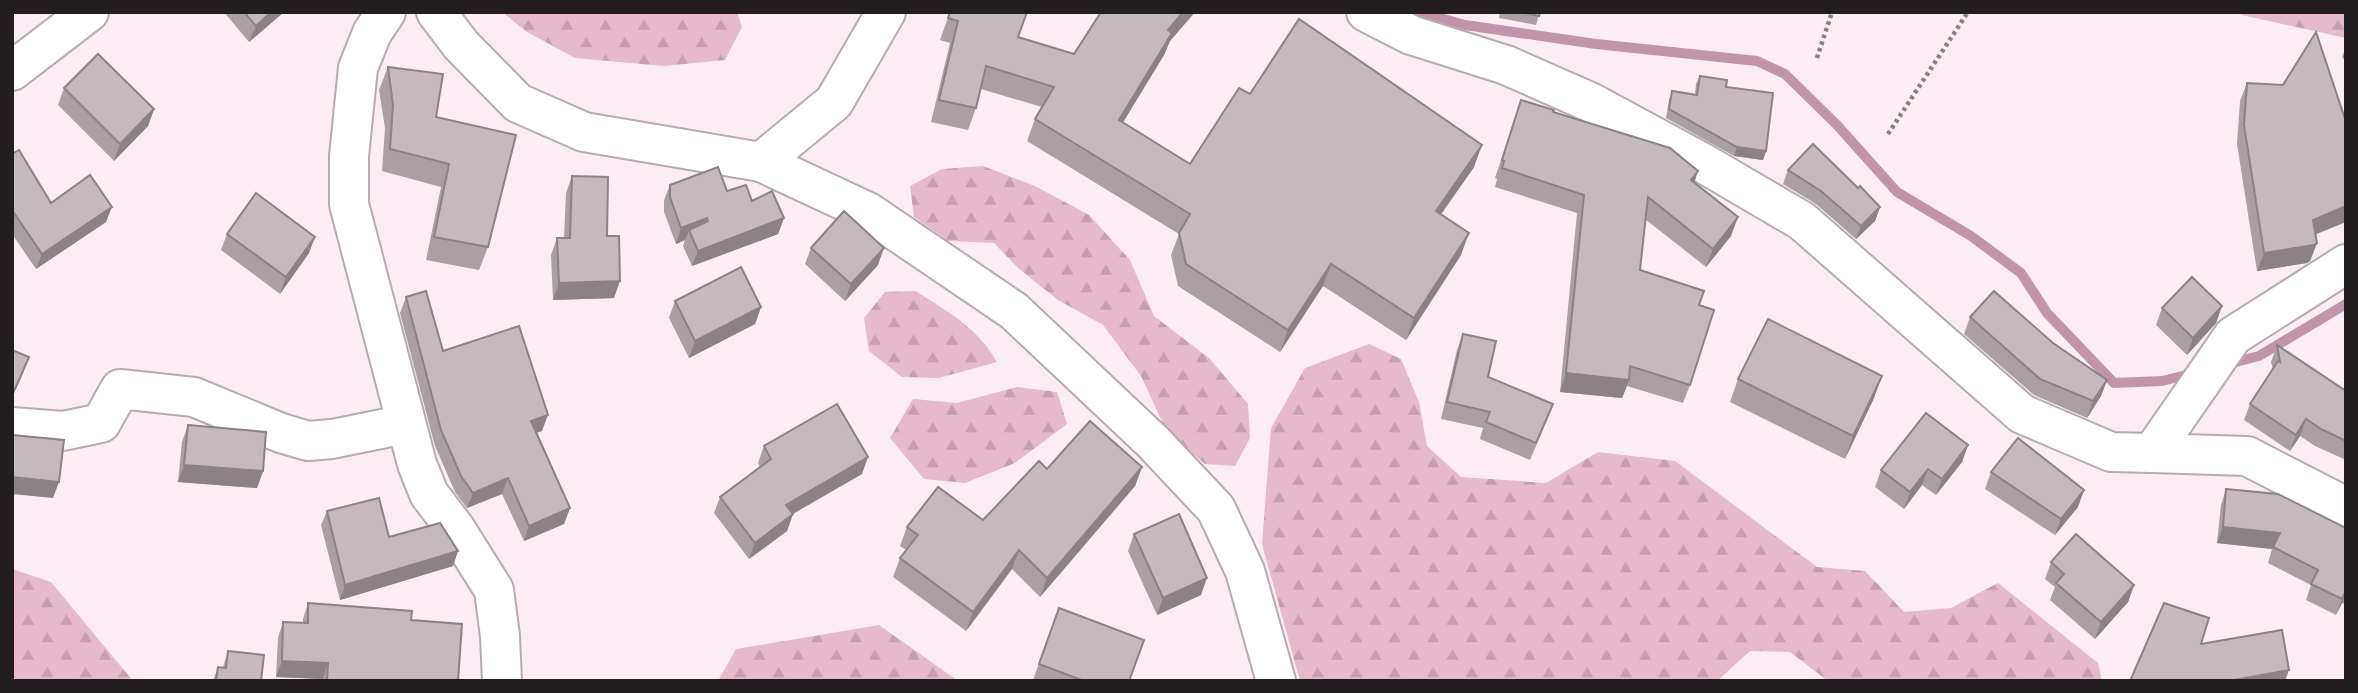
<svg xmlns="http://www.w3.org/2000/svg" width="2358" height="693" font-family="'IBM Plex Serif',serif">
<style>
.forest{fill:url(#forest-firs)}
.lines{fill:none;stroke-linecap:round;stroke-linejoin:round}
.stream{stroke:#c394a9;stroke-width:10}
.minor-casing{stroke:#b7abb0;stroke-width:42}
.path{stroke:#887f82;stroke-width:4.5;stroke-dasharray:3.5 3.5;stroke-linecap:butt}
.minor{stroke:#fff;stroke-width:38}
.wall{fill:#aa9fa3}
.shaded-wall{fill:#8b8285}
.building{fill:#c6b9be;stroke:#8b8285;stroke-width:2}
</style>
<defs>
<pattern id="forest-firs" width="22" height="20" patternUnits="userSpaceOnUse" patternTransform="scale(1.75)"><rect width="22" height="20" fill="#e6b9cd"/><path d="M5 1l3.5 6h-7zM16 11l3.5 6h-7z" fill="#c59fb0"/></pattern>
</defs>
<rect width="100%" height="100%" fill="#fbedf3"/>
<!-- forest -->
<g class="forest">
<polygon points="502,12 737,12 742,27 725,60 664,66 575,58 527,32"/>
<polygon points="2239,12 2346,12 2346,38 2242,15"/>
<polygon points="983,166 1035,186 1089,215 1130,260 1154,316 1209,358 1248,404 1250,438 1235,466 1205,464 1167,432 1141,376 1103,325 1058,300 1018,268 994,243 948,241 914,217 910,186 942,169"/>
<path d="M915 291C946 310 979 329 997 362L939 378 902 377 869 351 864 318 885 292Z"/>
<polygon points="1369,344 1401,359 1419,402 1427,446 1461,477 1546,483 1598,452 1675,461 1817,567 1865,571 1904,612 1951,608 1998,583 2098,663 2102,681 1828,681 1790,652 1750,651 1717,681 1300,681 1262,544 1271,428 1305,368"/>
<polygon points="1017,387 1057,392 1067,424 1015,463 965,483 924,479 890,438 913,399 957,403"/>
<polygon points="12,569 51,582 133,681 12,681"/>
<polygon points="879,625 958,681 718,681 736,649"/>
</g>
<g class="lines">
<!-- stream -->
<g class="stream">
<polyline points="1419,12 1465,25 1596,44 1757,61 1785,74 1837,125 1897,192 1971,236 2021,273 2047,313 2114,383 2162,381 2195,373"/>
<polyline points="2228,364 2259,356 2346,304"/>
</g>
<!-- minor casing -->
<g class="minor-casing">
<g id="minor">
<polyline points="386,12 372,33 358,68 349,156 349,204 417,464 429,494 455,528 494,590 500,636 502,681"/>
<polyline points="436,12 461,45 518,103 584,132 761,162 868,212 1014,311 1153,442 1216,509 1245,571 1276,681"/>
<polyline points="1366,12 1411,35 1506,65 1592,103 1703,163 1802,221 2022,414 2111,452 2152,453 2233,336 2346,264"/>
<polyline points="12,71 89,12"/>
<polyline points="761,162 834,102 886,12"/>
<polyline points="12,427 63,431 101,423 120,389 194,397 281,433 308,441 332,439 406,424"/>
<polyline points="2152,453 2247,456 2346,507"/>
</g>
</g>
<!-- path -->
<g class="path">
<polyline points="1817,58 1832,12"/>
<polyline points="1888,134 1968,12"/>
</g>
<!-- minor -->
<use href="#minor" class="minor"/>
</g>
<!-- wall -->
<g class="wall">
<polygon points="224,12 284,12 249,42"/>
<polygon points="950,12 1018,37 1074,54 1102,12 1195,12 1170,41 1164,55 1123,122 1190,164 1250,94 1474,167 1441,214 1461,255 1406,340 1323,286 1280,352 1178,286 1171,255 1179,234 1027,141 1035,119 1042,107 981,89 976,108 968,130 931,122 950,43 940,40"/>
<polygon points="1500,12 1540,12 1536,25 1499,18"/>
<polygon points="2346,47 2346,62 2342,57"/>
<polygon points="388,67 436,117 488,247 479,270 426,260 441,187 382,171 385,128 379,90"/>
<polygon points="1700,76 1726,87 1766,151 1763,160 1734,156 1666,118 1669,100 1672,91 1695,95 1696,84"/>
<polygon points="2247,83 2317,243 2310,261 2307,263 2257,271 2237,144 2240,101"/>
<polygon points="64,88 154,109 148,126 114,161 58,105"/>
<polygon points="1521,100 1553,112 1694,183 1731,236 1706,267 1645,219 1640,270 1699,305 1690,385 1683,403 1627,386 1622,398 1560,392 1577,213 1495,187 1497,179 1495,178"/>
<polygon points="12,154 51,203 106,222 36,269 12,234"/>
<polygon points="1788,170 1858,188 1880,207 1875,221 1856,239 1816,204 1783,184"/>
<polygon points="572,176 607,236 614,298 553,300 551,255 557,238 564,238 566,193"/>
<polygon points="670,185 727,191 784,218 778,234 692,266 683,246 685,240 676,244 664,212 664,200"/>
<polygon points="227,234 309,253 280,294 221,250"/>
<polygon points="811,248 878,265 845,301 805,264"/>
<polygon points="406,297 443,351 542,431 536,433 570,508 564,524 524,541 502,494 467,508 455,492 435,446 400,313"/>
<polygon points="675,301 761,307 755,324 689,358 669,318"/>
<polygon points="2222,306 2216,323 2187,355 2156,325 2162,308"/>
<polygon points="1970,317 2053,343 2107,380 2101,396 2087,418 2034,395 1964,334"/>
<polygon points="1463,334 1488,377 1547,420 1530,460 1480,439 1483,428 1441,419 1457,350"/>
<polygon points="2277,345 2346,391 2346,460 2315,446 2300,436 2290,451 2244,420 2250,404 2273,369 2271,362"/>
<polygon points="1738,379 1874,398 1845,459 1730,402"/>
<polygon points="188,425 263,471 257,488 178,482 182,442"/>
<polygon points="1968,445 1962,462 1936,495 1922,485 1904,509 1875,487 1881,470"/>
<polygon points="764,446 862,474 793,514 787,531 749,559 714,513 720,497 760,467 758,463"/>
<polygon points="1142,467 1135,486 1040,597 1012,569 966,631 893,577 900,558 906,550 900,546 907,527 983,520 1047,469"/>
<polygon points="1991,472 2078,507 2055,535 1985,489"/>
<polygon points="2226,489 2346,528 2346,605 2342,603 2336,615 2306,600 2311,585 2268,563 2272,549 2217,543 2221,505"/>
<polygon points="327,511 389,537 458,551 453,566 340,600 321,525"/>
<polygon points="1134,534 1201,595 1157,615 1128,551"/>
<polygon points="2051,562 2134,585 2128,602 2095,639 2050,600 2055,587 2045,579"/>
<polygon points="308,603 411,620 458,681 322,681 323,679 276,677 278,638 283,622 303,623 303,619"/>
<polygon points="1059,608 1129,681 1033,680"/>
<polygon points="228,651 261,681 213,681 218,667 223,667"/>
</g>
<!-- shaded-wall -->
<g class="shaded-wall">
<polygon points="271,12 284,12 249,42 256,26"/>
<polygon points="1183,12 1195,12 1170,41 1164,55 1111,142 1119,120 1168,30"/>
<polygon points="154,109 148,126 114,161 120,144"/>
<polygon points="1482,145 1474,167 1428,233 1436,211"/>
<polygon points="1737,147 1766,151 1763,160 1734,156"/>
<polygon points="1698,171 1692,190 1691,180"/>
<polygon points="2346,206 2346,222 2307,238 2313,220"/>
<polygon points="112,207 106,222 36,269 42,254"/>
<polygon points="1880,207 1875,221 1856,239 1861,226"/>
<polygon points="1738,217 1731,236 1706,267 1713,249"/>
<polygon points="707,218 701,234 689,230 685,240 676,244 681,228"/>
<polygon points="784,218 778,234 692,266 698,251"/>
<polygon points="1469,233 1461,255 1406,340 1414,318"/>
<polygon points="315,237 309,253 280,294 286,277"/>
<polygon points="2317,243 2310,261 2307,263 2257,271 2264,253"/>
<polygon points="884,248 878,265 845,301 851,284"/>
<polygon points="1331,264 1323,286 1280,352 1288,330"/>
<polygon points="620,281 614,298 553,300 559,283"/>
<polygon points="2222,306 2216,323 2187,355 2193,338"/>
<polygon points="761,307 755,324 689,358 695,341"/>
<polygon points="29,357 23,373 12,398 12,390"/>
<polygon points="1566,373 1629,380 1622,398 1560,392"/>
<polygon points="1882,376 1874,398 1845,459 1853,436"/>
<polygon points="2107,380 2101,396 2087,418 2093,401"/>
<polygon points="548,415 542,431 525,436 531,421"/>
<polygon points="2306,419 2300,436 2290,451 2296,435"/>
<polygon points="1968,445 1962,462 1936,495 1942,479"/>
<polygon points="868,457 862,474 780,521 786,505"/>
<polygon points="184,465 263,471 257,488 178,482"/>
<polygon points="1142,467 1135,486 1040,597 1047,578"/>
<polygon points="1928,469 1922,485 1904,509 1910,492"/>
<polygon points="12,477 59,482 53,498 12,494"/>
<polygon points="508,478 502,494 467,508 473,493"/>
<polygon points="2084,490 2078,507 2055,535 2061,519"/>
<polygon points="570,508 564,524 524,541 529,526"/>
<polygon points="793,514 787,531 749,559 755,543"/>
<polygon points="2223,527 2280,533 2272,549 2217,543"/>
<polygon points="1019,550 1012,569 966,631 973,612"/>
<polygon points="458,551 453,566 340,600 345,585"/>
<polygon points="1207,578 1201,595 1157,615 1163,598"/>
<polygon points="2134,585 2128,602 2095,639 2101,622"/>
<polygon points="2346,591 2342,603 2336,615 2342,599"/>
<polygon points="282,661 328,663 323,679 276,677"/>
<polygon points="2289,670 2285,681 2229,681"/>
</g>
<!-- building -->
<g class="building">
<polygon points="244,12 271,12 256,26"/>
<polygon points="950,12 1027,12 1018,37 1074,54 1101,12 1183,12 1168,30 1172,33 1119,120 1190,164 1239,88 1250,94 1299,19 1482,145 1436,211 1469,233 1414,318 1331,264 1288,330 1186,264 1179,233 1190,214 1035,119 1054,87 986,66 976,108 939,100 958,21 948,18"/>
<polygon points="1520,12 1540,12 1539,16"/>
<polygon points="2316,32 2346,122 2346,206 2313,220 2317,243 2314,245 2264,253 2244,125 2247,83 2283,85"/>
<polygon points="98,54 154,109 120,144 64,88"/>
<polygon points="388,67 443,74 436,117 516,135 488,247 434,237 449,164 390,149 393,105"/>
<polygon points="1700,76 1727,80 1726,87 1773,93 1766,151 1737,147 1669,109 1672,91 1697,95"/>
<polygon points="1521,100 1554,110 1553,112 1670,148 1698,171 1691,180 1738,217 1713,249 1648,197 1640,270 1704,291 1699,305 1714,310 1690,385 1630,366 1629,380 1566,373 1584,195 1502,168 1504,161 1502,160"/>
<polygon points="1813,144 1858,188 1860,186 1880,207 1861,226 1821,191 1788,170"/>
<polygon points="19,150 51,203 90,175 112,207 42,254 12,210 12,154"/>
<polygon points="718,167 727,191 746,185 752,201 772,191 784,218 698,251 689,230 708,221 707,218 681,228 670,197 670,185"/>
<polygon points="572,176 608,177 607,236 619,236 620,281 559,283 557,238 570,238"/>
<polygon points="256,193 315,237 286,277 227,234"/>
<polygon points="844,211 884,248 851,284 811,248"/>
<polygon points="741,267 761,307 695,341 675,301"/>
<polygon points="2192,277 2222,306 2193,338 2162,308"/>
<polygon points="426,291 443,351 519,326 548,415 531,421 570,508 529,526 508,478 473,493 461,476 441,430 406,297"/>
<polygon points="1994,291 2053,343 2107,380 2093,401 2040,379 1970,317"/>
<polygon points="1768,319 1882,376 1853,436 1738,379"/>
<polygon points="1463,334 1496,341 1488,377 1553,404 1536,443 1486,422 1490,412 1447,402"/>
<polygon points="2277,345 2346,391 2346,441 2321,429 2306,419 2296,435 2250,404 2278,361 2280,362"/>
<polygon points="12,350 29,357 15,389 12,390"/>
<polygon points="837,404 868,457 786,505 793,514 755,543 720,497 771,459 764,446"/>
<polygon points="1926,413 1968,445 1942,479 1928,469 1910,492 1881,470"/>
<polygon points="1090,421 1142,467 1047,578 1019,550 973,612 900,558 918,535 907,527 938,487 983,520 1039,461 1047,469"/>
<polygon points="188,425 266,432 263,471 184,465"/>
<polygon points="12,435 64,440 59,482 12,477"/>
<polygon points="2018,438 2084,490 2061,519 1991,472"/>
<polygon points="2226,489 2278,494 2346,528 2346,591 2342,599 2311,584 2318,570 2273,547 2280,533 2223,527"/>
<polygon points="379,498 389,537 440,523 458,551 345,585 327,511"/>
<polygon points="1179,514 1207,578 1163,598 1134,534"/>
<polygon points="2076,534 2134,585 2101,622 2056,583 2064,574 2051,562"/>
<polygon points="308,603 412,611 411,620 462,624 458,681 327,681 328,663 282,661 283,622 308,623"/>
<polygon points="2164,603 2209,618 2201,644 2282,630 2289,670 2229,681 2130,681"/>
<polygon points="1059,608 1144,640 1129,681 1084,681 1039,664"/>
<polygon points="228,651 264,655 261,681 216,681 218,667 226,668"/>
</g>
<!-- border -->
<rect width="2358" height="693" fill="none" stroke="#221e1f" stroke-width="28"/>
</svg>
